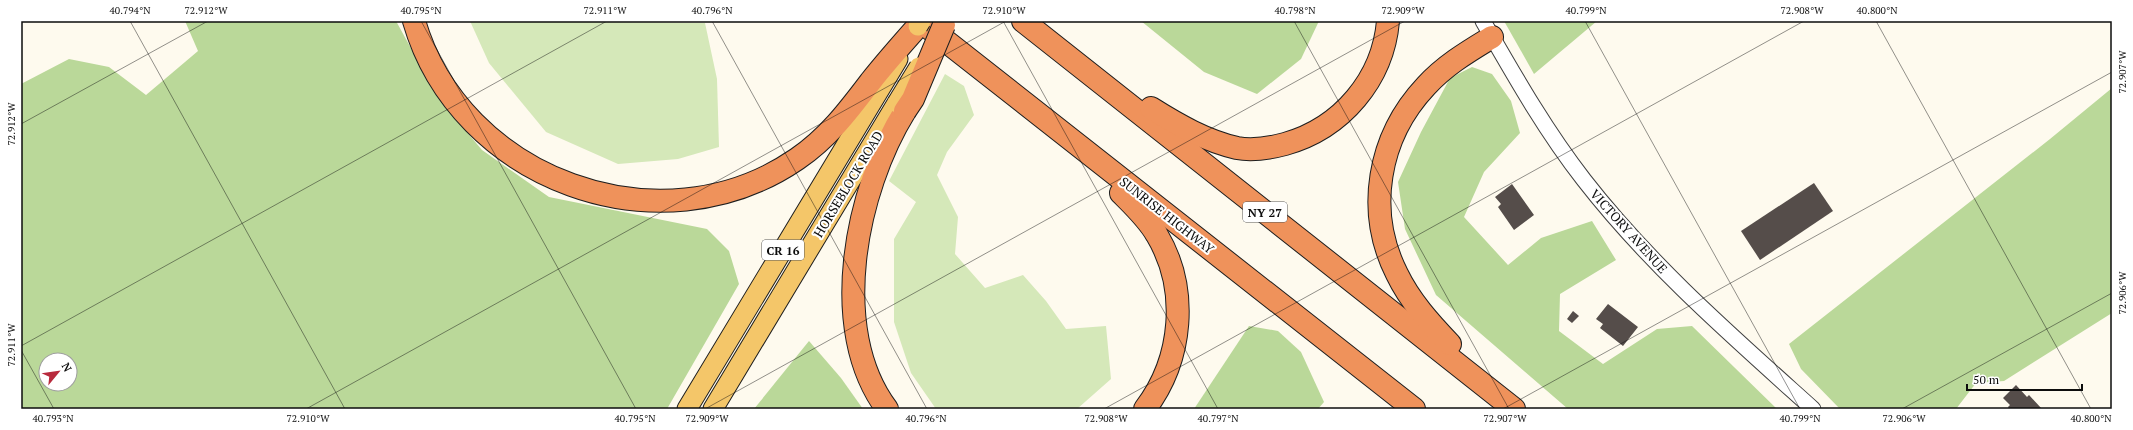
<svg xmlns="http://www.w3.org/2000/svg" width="2133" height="430" font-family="'PT Serif',serif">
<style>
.green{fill:#d5e8b9}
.forest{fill:#bad899;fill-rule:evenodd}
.building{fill:#554d4a}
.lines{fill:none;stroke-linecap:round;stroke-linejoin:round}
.tertiary-casing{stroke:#404040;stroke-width:17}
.primary-casing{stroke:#1e1e1e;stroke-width:21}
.motorway-casing{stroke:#1e1e1e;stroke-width:24}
.tertiary{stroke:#fff;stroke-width:15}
.primary{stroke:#f4c669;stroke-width:19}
.motorway{stroke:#ef925b;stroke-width:22}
.primary-bridge-casing{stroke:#1e1e1e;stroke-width:21;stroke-linecap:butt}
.motorway-bridge-casing{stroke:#1e1e1e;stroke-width:24;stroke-linecap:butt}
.primary-bridge{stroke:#f4c669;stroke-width:19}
.motorway-bridge{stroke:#ef925b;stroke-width:22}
.ticks{fill:none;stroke:#0d0d0d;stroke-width:1;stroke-opacity:0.45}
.labels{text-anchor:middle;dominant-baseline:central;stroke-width:4;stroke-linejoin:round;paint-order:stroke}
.shield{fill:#fff;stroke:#565656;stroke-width:1}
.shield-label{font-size:12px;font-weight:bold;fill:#0d0d0d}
.street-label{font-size:13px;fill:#0d0d0d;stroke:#fff}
.neatline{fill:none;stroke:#0d0d0d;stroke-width:1.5}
.ticks-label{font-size:10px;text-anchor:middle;fill:#0d0d0d}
</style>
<rect width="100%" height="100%" fill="#fefaee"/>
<!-- green -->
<g class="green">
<polygon points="470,21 705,23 717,79 719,147 678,159 618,164 546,132 489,63"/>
<polygon points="945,74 964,86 974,115 947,152 937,175 958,217 955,254 985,288 1023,275 1046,301 1066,329 1106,326 1111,379 1077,409 936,409 911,373 894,322 894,239 916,202 889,181"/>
</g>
<!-- forest -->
<g class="forest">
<path d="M185 21H396L439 99 482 150 549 197 707 229 729 251 739 284 667 409H21V84L69 59 109 67 146 95 198 51ZM46 360H70V384H46Z"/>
<polygon points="1141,21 1319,21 1301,59 1257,94 1204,72"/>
<polygon points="1504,21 1597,21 1534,74"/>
<polygon points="1472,67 1492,74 1511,101 1520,133 1484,172 1464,217 1508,265 1541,238 1592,221 1616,260 1560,294 1559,331 1603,364 1657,329 1692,326 1777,409 1568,409 1436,295 1405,229 1398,182 1421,132 1450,78"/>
<polygon points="2112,88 2112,313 2004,381 1976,383 1956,409 1840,409 1801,369 1789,344 2050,139"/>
<polygon points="1249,326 1278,331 1301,352 1324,402 1318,409 1194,409"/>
<polygon points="809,341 841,378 863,409 754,409"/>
</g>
<!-- building -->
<g class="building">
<polygon points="1814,183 1833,211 1760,260 1741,231"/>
<polygon points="1512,184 1534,215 1514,230 1498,207 1501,204 1495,197"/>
<polygon points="1608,304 1638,327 1623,346 1600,328 1603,324 1596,319"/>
<polygon points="1573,311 1579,316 1572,323 1567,319"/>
<polygon points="2016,385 2027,397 2029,395 2042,409 2009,409 2008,407 2010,405 2003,398"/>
</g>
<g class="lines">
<!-- tertiary casing -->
<g class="tertiary-casing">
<path id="tertiary" d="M1483 21C1514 75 1545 130 1584 180 1650 265 1733 337 1813 409"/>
</g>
<!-- primary casing -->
<g class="primary-casing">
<g id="primary">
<polyline points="687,409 898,59"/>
<polyline points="713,409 897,103"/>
</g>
</g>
<!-- motorway casing -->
<g class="motorway-casing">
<g id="motorway">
<path d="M414 21C460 180 660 253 797 159 828 138 849 110 871 81 886 62 902 44 918 26"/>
<polyline points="1023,21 1514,409"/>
<polyline points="924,24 1414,409"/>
<path d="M1151 108C1178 125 1206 141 1237 148 1252 151 1270 148 1285 144 1342 128 1383 79 1388 21"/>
<path d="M1121 193C1134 206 1148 219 1157 235 1189 289 1183 359 1145 409"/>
<path d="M1450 344C1430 323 1410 301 1397 274 1365 211 1378 137 1426 86 1445 65 1469 51 1492 37"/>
<path d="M887 409C827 329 856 190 905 111"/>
</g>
</g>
<!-- tertiary -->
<use href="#tertiary" class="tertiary"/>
<!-- primary -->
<use href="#primary" class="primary"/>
<!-- motorway -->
<use href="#motorway" class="motorway"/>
<!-- primary-bridge casing -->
<g class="primary-bridge-casing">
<g id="primary-bridge">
<polyline points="918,26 921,21"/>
<polyline points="897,103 919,67"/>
</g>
</g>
<!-- motorway-bridge casing -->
<g class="motorway-bridge-casing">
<polyline id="motorway-bridge" points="905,111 913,99 944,25"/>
</g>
<!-- primary-bridge -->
<use href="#primary-bridge" class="primary-bridge"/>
<!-- motorway-bridge -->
<use href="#motorway-bridge" class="motorway-bridge"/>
</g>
<!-- ticks -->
<path class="ticks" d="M130 21 345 409M421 21 636 409M712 21 927 409M1003 21 1218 409M1294 21 1509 409M1585 21 1800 409M1876 21 2091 409M21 124 208 21M21 346 607 21M21 350 54 409M306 409 1006 21M705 409 1405 21M1104 409 1804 21M1503 409 2112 72M1902 409 2112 293"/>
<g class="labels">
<!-- shield labels -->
<g class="shield">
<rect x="1243" y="202" width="44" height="20" rx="3"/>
<rect x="762" y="240" width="42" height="20" rx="3"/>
</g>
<g class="shield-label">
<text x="1265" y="212">NY 27</text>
<text x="783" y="250">CR 16</text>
</g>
<!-- street labels -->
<g class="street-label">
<text transform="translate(848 184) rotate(-59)">HORSEBLOCK ROAD</text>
<text transform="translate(1167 215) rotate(38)">SUNRISE HIGHWAY</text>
<text transform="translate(1629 231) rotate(48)">VICTORY AVENUE</text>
</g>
</g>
<!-- border -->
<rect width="2133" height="430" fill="none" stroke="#ffffff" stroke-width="44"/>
<!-- north arrow -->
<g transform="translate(58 372) rotate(61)"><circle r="19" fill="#ffffff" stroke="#9e9e9e"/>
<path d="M0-3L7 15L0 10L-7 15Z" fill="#b82a3d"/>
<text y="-6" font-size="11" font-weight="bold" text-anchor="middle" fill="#0d0d0d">N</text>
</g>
<!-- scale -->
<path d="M1967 384v6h115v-6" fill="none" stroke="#0d0d0d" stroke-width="2"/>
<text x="1973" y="384" font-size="12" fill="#0d0d0d" stroke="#ffffff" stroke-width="3" paint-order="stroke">50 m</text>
<rect x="22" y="22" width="2089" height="386" class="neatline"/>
<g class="ticks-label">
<text x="130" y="14">40.794°N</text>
<text x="206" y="14">72.912°W</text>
<text x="421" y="14">40.795°N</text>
<text x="605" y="14">72.911°W</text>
<text x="712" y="14">40.796°N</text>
<text x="1004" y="14">72.910°W</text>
<text x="1295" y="14">40.798°N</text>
<text x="1403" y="14">72.909°W</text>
<text x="1586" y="14">40.799°N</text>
<text x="1802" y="14">72.908°W</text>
<text x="1877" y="14">40.800°N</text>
<text transform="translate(2122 72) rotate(-90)" y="4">72.907°W</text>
<text transform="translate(11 124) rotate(-90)" y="4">72.912°W</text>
<text transform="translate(2122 293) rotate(-90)" y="4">72.906°W</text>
<text transform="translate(11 345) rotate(-90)" y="4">72.911°W</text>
<text x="53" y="422">40.793°N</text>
<text x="308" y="422">72.910°W</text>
<text x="635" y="422">40.795°N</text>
<text x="707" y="422">72.909°W</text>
<text x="926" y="422">40.796°N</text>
<text x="1106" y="422">72.908°W</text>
<text x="1218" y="422">40.797°N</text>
<text x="1505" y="422">72.907°W</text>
<text x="1800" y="422">40.799°N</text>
<text x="1904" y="422">72.906°W</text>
<text x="2091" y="422">40.800°N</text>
</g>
</svg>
